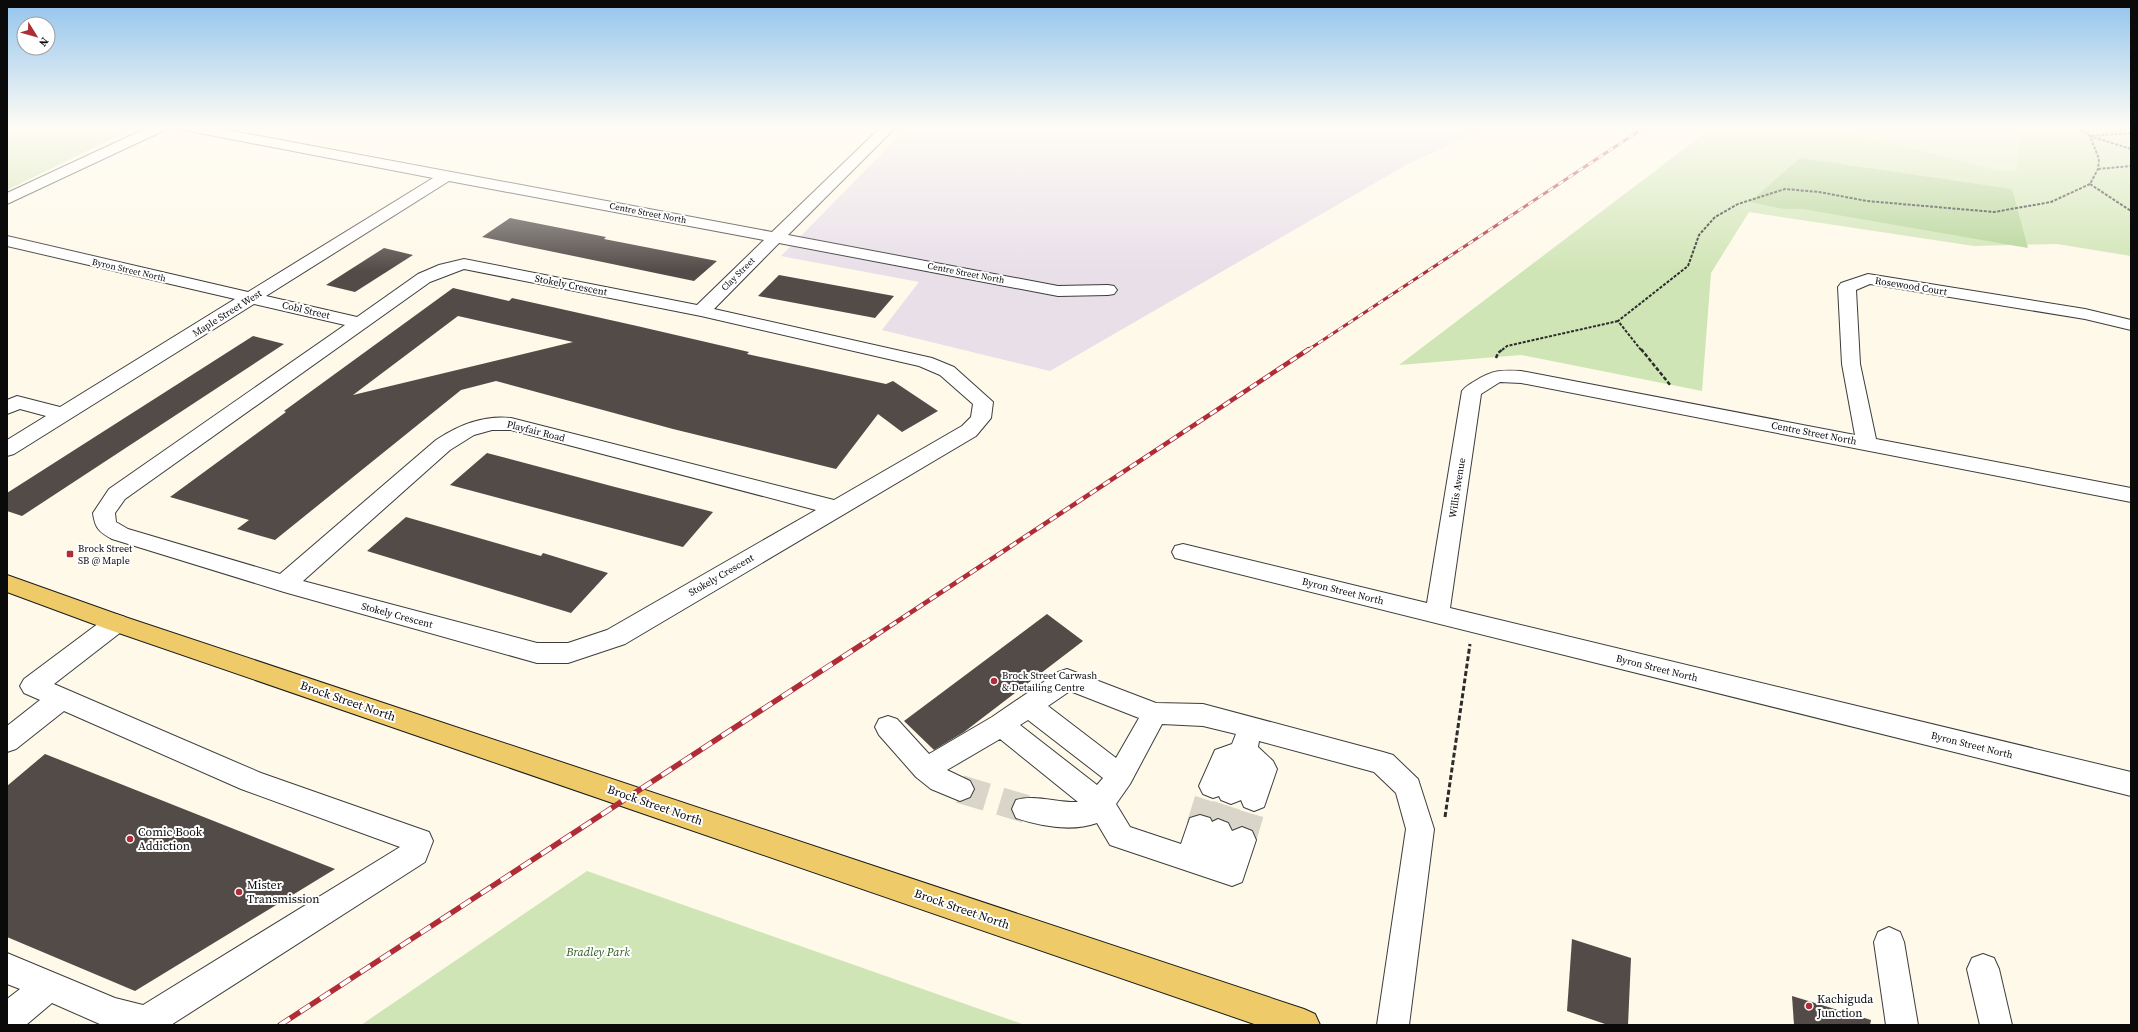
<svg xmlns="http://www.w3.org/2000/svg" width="2138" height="1032" font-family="'Source Serif 4',serif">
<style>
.industrial{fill:#e8dfe9}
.green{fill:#d0e5b6}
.forest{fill:#b4d497}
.pitch{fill:#e1edc7}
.building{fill:#524b48;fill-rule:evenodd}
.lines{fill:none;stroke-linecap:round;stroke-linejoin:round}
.minor-tunnel{stroke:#d9d5c8;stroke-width:28;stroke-dasharray:28 14;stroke-linecap:butt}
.minor-casing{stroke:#3d3d3d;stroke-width:2}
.major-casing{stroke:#1b1b1b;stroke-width:2}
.path-far2{stroke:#2c2c2c;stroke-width:2;stroke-dasharray:3 1.5;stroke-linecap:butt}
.path-far1{stroke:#2c2c2c;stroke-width:2.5;stroke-dasharray:4 2;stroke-linecap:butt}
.path{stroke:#2c2c2c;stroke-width:3;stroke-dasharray:5 2.5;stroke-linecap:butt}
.minor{fill:#fff;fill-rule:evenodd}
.major{fill:#efca68;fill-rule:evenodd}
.rail-far2-casing{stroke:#b02d37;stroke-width:3}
.rail-far1-casing{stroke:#b02d37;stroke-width:4.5}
.rail-casing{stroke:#b02d37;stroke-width:5.5}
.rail-far2{stroke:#fff;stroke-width:2;stroke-dasharray:6;stroke-linecap:butt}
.rail-far1{stroke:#fff;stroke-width:3;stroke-dasharray:8;stroke-linecap:butt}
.rail{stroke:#fff;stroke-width:4;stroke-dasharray:12;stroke-linecap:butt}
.poi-dot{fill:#b02d37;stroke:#fff;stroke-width:1.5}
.labels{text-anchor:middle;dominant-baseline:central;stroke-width:4;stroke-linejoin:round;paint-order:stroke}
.far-street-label{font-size:9px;fill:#0a0a0a;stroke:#fff}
.street-label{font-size:10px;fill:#0a0a0a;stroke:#fff}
.poi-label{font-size:10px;fill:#0a0a0a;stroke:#fff;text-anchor:start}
.near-street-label{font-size:12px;fill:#0a0a0a;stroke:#fff}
.near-poi-label{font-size:12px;fill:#0a0a0a;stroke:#fff;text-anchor:start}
.near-park-label{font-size:12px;font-style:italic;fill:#2e5d20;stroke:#fff}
</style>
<rect width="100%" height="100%" fill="#fef9e9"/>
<!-- industrial -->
<polygon class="industrial" points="908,127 1488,127 1408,164 1050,371 882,330 919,282 781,256"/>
<!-- green -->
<g class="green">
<polygon points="7,127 136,127 7,190"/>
<polygon points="1713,127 2131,127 2131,256 2057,244 1974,246 1749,212 1711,273 1702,391 1521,355 1399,365"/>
<polygon points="587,871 1025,1025 361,1025"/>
</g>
<!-- forest -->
<polygon class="forest" points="1800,158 2012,189 2028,248 1803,209 1784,209 1750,202"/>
<!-- pitch -->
<polygon class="pitch" points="1848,127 2020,127 2017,170 2000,171 1842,131"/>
<!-- building -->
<g class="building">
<polygon points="510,218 606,237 604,239 717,261 694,281 482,237"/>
<polygon points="384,248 413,255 355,292 326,285"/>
<polygon points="779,275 894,296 875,318 758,296"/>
<path d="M453 288 509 301 512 298 637 326 749 352 747 354 886 384 893 381 938 411 902 432 878 414 836 469 673 429 496 381 461 390 275 540 237 529 249 520 170 497 286 412 284 411ZM458 316 573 342 353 395Z"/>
<polygon points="253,336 284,344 22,516 7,511 7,493"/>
<polygon points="487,453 615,487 713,512 683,547 450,485"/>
<polygon points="406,517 541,556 543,553 608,573 571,613 367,551"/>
<polygon points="1047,614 1083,641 964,732 934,750 904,721"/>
<polygon points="45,754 335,869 135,991 7,937 7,786"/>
<polygon points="1572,939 1631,958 1628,1025 1608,1025 1567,1011"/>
<polygon points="1792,996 1871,1020 1870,1025 1794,1025"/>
</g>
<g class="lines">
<!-- minor-tunnel -->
<g class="minor-tunnel">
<polyline points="960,789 1026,809"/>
<polyline points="1200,827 1213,786"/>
<polyline points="1218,832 1231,792"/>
<polyline points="1242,840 1254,799"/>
</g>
<!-- minor casing -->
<g class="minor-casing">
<g id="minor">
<polygon points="149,127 167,127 165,130 7,204 7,193"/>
<path d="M182 127H211L772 232 881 127H896L788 235 1058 286 1108 285 1114 286 1117 290 1114 294 1108 295 1058 296 779 243 714 309 932 358 954 367 993 402 991 418 976 436 625 644 568 663H537L284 592 112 539C99 532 95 528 93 513L109 489 345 325 254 304 14 454 7 456V440L46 416 20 409 7 414V400L17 396 60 407 235 299 7 246V236L248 292 433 178 189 131 184 130ZM449 181 764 240 697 305 464 259 439 265 418 274 357 317 266 296ZM464 269 701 316 919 366 940 375 973 404 971 417 962 426 834 500 511 418C483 415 459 425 436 440L280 574 128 529 116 522 115 513 125 499 430 282ZM492 430H511L816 510 607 630 568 643H537L303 581 450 450 474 435Z"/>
<path d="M1868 274 2085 309 2131 320V330L2085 319 1870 284 1856 290 1860 364 1876 439 2131 488V502L1521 383 1500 382 1481 394 1450 608 2131 772V796L1183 560 1175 558 1172 552 1175 546 1183 544 1427 603 1462 391C1466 386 1470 384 1475 381 1493 370 1500 370 1521 371L1855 435 1842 364 1838 287 1841 283Z"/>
<polygon points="116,614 125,617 128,623 125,629 54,684 261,773 429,832 433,841 425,862 171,1025 102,1025 52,1003 26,1025 7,1025 7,999 20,989 7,984 7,953 115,998 143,1005 400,847 241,789 64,711 16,749 7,752 7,726 40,700 24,693 20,686 24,679 107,617"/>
<path d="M1067 669 1156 703 1203 704 1383 752 1393 755 1418 779 1434 829 1409 1025H1377L1406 829 1396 793 1374 772 1259 741 1258 747 1273 761 1277 769 1264 807 1254 811 1244 807 1241 800 1231 804 1221 800 1219 796 1213 798 1203 794 1199 786 1215 750 1232 744 1236 734 1203 726 1162 724 1130 784 1116 804 1130 827 1181 844 1190 818 1200 815 1210 818 1212 822 1218 819 1228 823 1232 831 1242 827 1252 831 1256 840 1242 882 1232 886 1110 845 1097 823C1072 832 1040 826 1016 818L1012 809 1016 800C1035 794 1057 803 1078 802L1000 739 947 770 970 781 974 789 970 797 960 801 931 789 916 777 879 735 875 727 879 719 888 716 897 719 929 754 992 717 1058 672ZM1070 691 1139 718 1116 758 1048 706ZM1028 720 1103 778 1097 785 1020 725Z"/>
<polygon points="1889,927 1900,932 1904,942 1918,1025 1886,1025 1874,942 1878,932"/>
<polygon points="1983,954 1994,958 1999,969 2012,1025 1980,1025 1967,969 1972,958"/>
</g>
</g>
<!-- major casing -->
<g class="major-casing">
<polygon id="major" points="7,575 125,617 1304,1009 1315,1014 1320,1025 1257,1025 107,629 7,592"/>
</g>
<!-- path-far2 -->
<g class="path-far2">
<polyline points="2131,133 2090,136 2131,149"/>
<polyline points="2098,169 2131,166"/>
<polyline points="2090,184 2131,211"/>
<polyline points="1502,350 1507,346 1618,321"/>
<polyline points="1641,350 1618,321 1688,266 1699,235 1715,217 1738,204 1785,189 1819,192 1867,201 1994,212 2051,202 2090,184 2098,169 2099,159 2090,136 2076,127"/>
</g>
<!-- path-far1 -->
<g class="path-far1">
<polyline points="1641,349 1671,386"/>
<polyline points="1496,358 1498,353 1503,349"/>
</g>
<!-- path -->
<polyline class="path" points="1445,817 1470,644"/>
<!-- minor -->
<use href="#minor" class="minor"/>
<!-- major -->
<use href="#major" class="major"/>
<!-- rail-far2 casing -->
<g class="rail-far2-casing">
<polyline id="rail-far2" points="1308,350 1645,127"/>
</g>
<!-- rail-far1 casing -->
<g class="rail-far1-casing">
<polyline id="rail-far1" points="863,644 1309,349"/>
</g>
<!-- rail casing -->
<g class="rail-casing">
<polyline id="rail" points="280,1025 864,643"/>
</g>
<!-- rail-far2 -->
<use href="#rail-far2" class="rail-far2"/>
<!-- rail-far1 -->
<use href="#rail-far1" class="rail-far1"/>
<!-- rail -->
<use href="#rail" class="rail"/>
</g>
<!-- sky -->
<linearGradient id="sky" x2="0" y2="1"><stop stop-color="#92c4ec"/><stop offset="0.47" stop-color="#fffcf5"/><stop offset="1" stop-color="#fffcf5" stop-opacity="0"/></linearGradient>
<rect width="2138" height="271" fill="url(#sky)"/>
<!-- markers -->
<g class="poi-dot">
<rect x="66" y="550" width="8" height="8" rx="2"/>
<circle cx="994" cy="681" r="4"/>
<circle cx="130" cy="839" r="4"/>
<circle cx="239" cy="892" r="4"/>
<circle cx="1809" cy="1006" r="4"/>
</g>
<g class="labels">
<!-- far-street labels -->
<g class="far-street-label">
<text transform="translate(648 213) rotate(11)">Centre Street North</text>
<text transform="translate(129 270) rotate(13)">Byron Street North</text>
<text transform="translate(966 273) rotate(11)">Centre Street North</text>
<text transform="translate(738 274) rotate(-45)">Clay Street</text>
</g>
<!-- street labels -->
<g class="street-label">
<text transform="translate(571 285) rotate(11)">Stokely Crescent</text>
<text transform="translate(1911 286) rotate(9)">Rosewood Court</text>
<text transform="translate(306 310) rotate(13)">Cobl Street</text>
<text transform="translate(227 313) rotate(-32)">Maple Street West</text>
<text transform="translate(536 431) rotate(14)">Playfair Road</text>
<text transform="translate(1814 433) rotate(11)">Centre Street North</text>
<text transform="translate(1457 488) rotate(-81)">Willis Avenue</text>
<text transform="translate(721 575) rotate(-30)">Stokely Crescent</text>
<text transform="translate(1343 591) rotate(14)">Byron Street North</text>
<text transform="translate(397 615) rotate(15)">Stokely Crescent</text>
<text transform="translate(1657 668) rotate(14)">Byron Street North</text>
<text transform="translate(1972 745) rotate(14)">Byron Street North</text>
</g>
<!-- poi labels -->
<g class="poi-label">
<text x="78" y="548">Brock Street<tspan x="78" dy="12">SB @ Maple</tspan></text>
<text x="1002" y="675">Brock Street Carwash<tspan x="1002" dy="12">&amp; Detailing Centre</tspan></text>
</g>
<!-- near-street labels -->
<g class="near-street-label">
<text transform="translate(348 701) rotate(19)">Brock Street North</text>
<text transform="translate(655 805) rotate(19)">Brock Street North</text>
<text transform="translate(962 909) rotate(19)">Brock Street North</text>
</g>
<!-- near-poi labels -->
<g class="near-poi-label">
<text x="138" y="832">Comic Book<tspan x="138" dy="14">Addiction</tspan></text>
<text x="247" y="885">Mister<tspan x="247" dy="14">Transmission</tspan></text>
<text x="1817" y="999">Kachiguda<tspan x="1817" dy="14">Junction</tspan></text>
</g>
<!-- near-park labels -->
<g class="near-park-label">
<text x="598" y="952">Bradley Park</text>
</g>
</g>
<!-- border -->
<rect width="2138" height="1032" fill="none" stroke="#0a0a0a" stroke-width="16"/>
<!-- north arrow -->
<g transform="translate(36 36) rotate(127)"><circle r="19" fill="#ffffff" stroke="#9d9d9d"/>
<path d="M0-3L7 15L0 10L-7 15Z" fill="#b02d37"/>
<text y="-6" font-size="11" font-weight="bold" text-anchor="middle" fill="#0a0a0a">N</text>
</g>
</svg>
